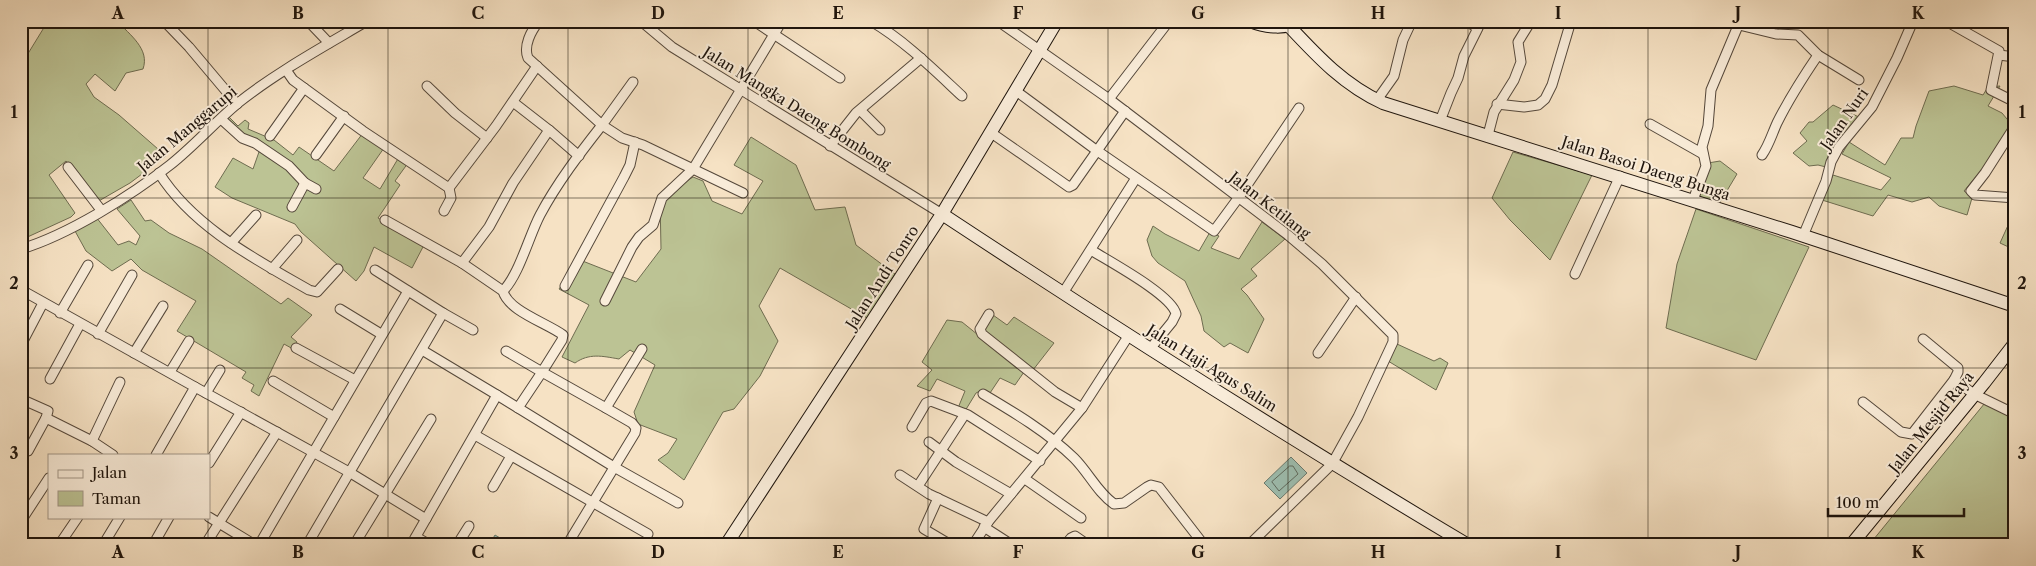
<svg xmlns="http://www.w3.org/2000/svg" width="2036" height="566" font-family="'Libre Caslon Text',serif">
<style>
.green{fill:#bcc394;stroke:#6e6c50}
.water{fill:#9dbeb0;stroke:#6b7a6f}
.lines{fill:none;stroke-linecap:round;stroke-linejoin:round}
.shore{stroke:#5e6a5e;stroke-width:1}
.street-casing{stroke:#55483b;stroke-width:11}
.secondary-casing{stroke:#1f150d;stroke-width:14}
.street{stroke:#f9ecd9;stroke-width:9}
.secondary{stroke:#f9ecd9;stroke-width:12}
.grid{fill:none;stroke:#1f150d;stroke-width:1;stroke-opacity:0.55}
.labels{text-anchor:middle;dominant-baseline:central;stroke-width:4;stroke-linejoin:round;paint-order:stroke}
.street-label{font-size:15px;fill:#1f150d;stroke:#f9ecd9}
.neatline{fill:none;stroke:#1f150d;stroke-width:2}
.grid-label{font-size:16px;text-anchor:middle;font-weight:bold;fill:#1f150d}
</style>
<rect width="100%" height="100%" fill="#f6e2c4"/>
<filter id="stains"><feTurbulence type="fractalNoise" baseFrequency=".004" numOctaves="4"/><feColorMatrix values="0 0 0 0 .2 0 0 0 0 .09 0 0 0 0 .02 0 0 0 .5 -.17"/></filter>
<radialGradient id="worn" r=".72"><stop offset=".6" stop-color="#630" stop-opacity="0"/><stop offset="1" stop-color="#630" stop-opacity=".3"/></radialGradient>
<!-- green -->
<g class="green">
<path d="M48 21H117C130 35 150 49 143 69L126 73 115 91 95 74 86 84 94 97 119 115 166 156 130 183 97 202 66 161 49 175 75 213 71 217 21 240V65Z"/>
<polygon points="1954,86 1983,95 1988,87 2000,86 1988,106 2002,113 2012,125 1989,161 1964,191 1972,198 1967,215 1939,206 1929,197 1912,202 1888,195 1873,216 1822,200 1833,175 1881,190 1891,178 1842,154 1849,142 1885,165 1901,138 1913,138 1916,126 1929,91"/>
<polygon points="1833,105 1861,118 1826,167 1818,165 1809,166 1793,153 1807,141 1800,133 1809,122 1813,122"/>
<polygon points="229,117 238,126 245,120 249,123 248,129 274,140 293,155 299,147 334,171 363,133 384,148 363,178 380,189 399,157 408,163 395,181 400,185 378,218 424,245 412,268 374,247 364,271 356,281 301,232 295,224 232,198 215,187 233,158 253,169 260,149 222,125"/>
<path d="M751 137 796 165 815 210 845 207 856 245 895 274 867 318 780 268 759 306 778 341 760 376 734 409 723 412 684 480 658 460 668 453 677 439 638 424 634 412 655 365 630 350 619 359C602 356 589 353 575 363L562 357 589 305 559 289 580 260 636 282 661 249 660 198 693 177 703 181 712 201 742 214 763 181 734 165Z"/>
<polygon points="1513,152 1592,175 1550,260 1510,220 1492,198"/>
<polygon points="1720,161 1737,174 1719,204 1695,199 1708,163"/>
<polygon points="131,200 145,221 151,220 169,233 202,249 281,304 288,298 312,315 291,337 297,342 293,349 284,344 259,396 251,391 254,385 242,378 246,372 177,331 196,301 142,270 131,259 112,271 86,251 75,231 96,217 118,245 129,241 136,245 140,236 117,209"/>
<polygon points="1696,209 1809,247 1756,360 1666,328 1677,264"/>
<polygon points="2015,210 2015,250 2000,243"/>
<polygon points="1262,222 1285,239 1251,269 1257,276 1241,289 1247,295 1264,319 1248,353 1230,343 1224,347 1204,331 1201,316 1185,281 1158,263 1152,256 1147,240 1153,226 1165,234 1199,251 1210,232 1219,236 1211,248 1239,259"/>
<polygon points="993,315 1007,325 1014,317 1054,343 1033,370 983,331"/>
<polygon points="947,320 962,322 1024,372 1015,385 1000,378 990,393 982,390 976,393 965,411 958,408 965,391 937,379 930,391 917,386 932,370 922,362"/>
<polygon points="1397,344 1434,361 1440,358 1448,363 1436,390 1388,361"/>
<polygon points="1989,398 2015,411 2015,545 1869,545"/>
</g>
<!-- water -->
<g class="water">
<polygon points="1291,457 1307,473 1280,499 1264,483"/>
<polygon points="495,535 512,545 489,545"/>
</g>
<g class="lines">
<!-- shore -->
<polygon class="shore" points="1290,466 1293,466 1298,474 1279,491 1272,482"/>
<!-- street casing -->
<g class="street-casing">
<g id="street">
<polyline points="164,21 189,47 237,104"/>
<polyline points="308,21 329,43"/>
<path d="M539 21C531 31 523 46 528 58L602 125C580 153 557 183 540 215 529 236 519 275 503 291L462 263 489 227 513 183 549 130"/>
<polyline points="641,21 672,47 942,214"/>
<polyline points="754,21 840,78"/>
<path d="M871 21C905 41 933 69 962 96"/>
<polyline points="998,21 1109,99 1288,235 1322,264 1393,335 1393,342 1358,417 1332,464 1249,545"/>
<polyline points="1946,21 1999,51 1991,90 2015,102"/>
<polyline points="1739,25 1776,34 1798,35 1818,55 1859,80"/>
<polyline points="1999,55 2015,57"/>
<polyline points="286,70 293,80 363,131 449,188 496,126 537,66"/>
<polyline points="633,82 602,125 622,138 643,145 743,193"/>
<polyline points="427,86 455,113 487,138"/>
<polyline points="1016,91 1096,150 1214,231 1239,197 1299,108"/>
<polyline points="1109,99 1169,21"/>
<polyline points="1377,100 1394,76 1403,40 1410,25"/>
<polyline points="513,102 549,130 579,156"/>
<polyline points="1497,104 1524,107 1538,105 1545,99 1552,85 1571,21"/>
<polyline points="861,111 880,130"/>
<polyline points="221,119 242,138 255,143 289,166 305,183 316,189"/>
<polyline points="1440,121 1451,93 1458,78 1464,56 1478,28 1466,21"/>
<polyline points="1650,124 1703,154"/>
<polyline points="2015,126 1985,173 1971,191 1975,195 2015,198"/>
<polyline points="990,132 1069,187 1073,185 1125,111"/>
<polyline points="1488,135 1494,112 1514,80 1521,62 1518,42 1531,21"/>
<polyline points="270,136 304,88"/>
<polyline points="830,146 856,113 921,58"/>
<polyline points="316,155 344,116"/>
<path d="M1762 155C1769 145 1772 134 1777 123 1789 99 1803 77 1818 55"/>
<polyline points="68,167 101,210"/>
<path d="M159 173C193 227 255 259 309 290L317 292 338 269"/>
<polyline points="1693,200 1706,166 1702,147 1708,126 1711,90 1740,21"/>
<polyline points="292,207 305,183"/>
<polyline points="444,211 451,198 449,188"/>
<polyline points="385,220 462,263"/>
<polyline points="1803,236 1826,181 1831,162 1839,147 1872,107 1897,58 1913,21"/>
<polyline points="231,243 256,215"/>
<path d="M21 249C68 235 132 195 170 165 194 146 214 123 238 103 277 72 323 47 367 21"/>
<path d="M1091 250C1110 262 1172 295 1176 314L1172 322 1150 349"/>
<polyline points="272,269 297,240"/>
<polyline points="1575,274 1620,176"/>
<polyline points="565,286 624,177 630,165 635,142"/>
<path d="M503 291C508 311 547 323 563 335L562 340 542 372 506 351"/>
<polyline points="25,292 195,387 156,455"/>
<polyline points="1063,293 1136,178"/>
<polyline points="605,301 632,247 639,237 653,225 662,198 693,169 782,21"/>
<polyline points="340,309 381,334"/>
<polyline points="60,313 88,265"/>
<polyline points="443,313 473,330"/>
<polyline points="989,314 980,329 982,334 1055,392 1082,408"/>
<polyline points="98,334 132,275"/>
<polyline points="1923,339 1958,368 1958,372 1954,380"/>
<polyline points="21,345 43,303"/>
<polyline points="296,348 355,380"/>
<polyline points="422,350 497,395"/>
<polyline points="134,353 163,306"/>
<polyline points="1318,353 1356,297"/>
<polyline points="170,372 189,341"/>
<polyline points="50,379 80,324"/>
<polyline points="273,381 334,417"/>
<polyline points="195,387 349,472 426,519"/>
<polyline points="206,393 220,370"/>
<path d="M983 394C1015 413 1047 432 1074 458 1089 473 1097 492 1114 504L1124 503 1147 487 1151 485 1159 487 1204 545"/>
<polyline points="21,399 48,411 46,418"/>
<polyline points="1863,402 1901,432 1912,434 1954,380 1974,394 2015,414"/>
<polyline points="518,408 542,372 606,408 632,423 636,428 635,433 567,545"/>
<polyline points="606,408 642,349"/>
<polyline points="912,427 926,403 931,401 968,415 1040,461"/>
<polyline points="475,435 648,534"/>
<polyline points="92,441 120,382"/>
<polyline points="929,442 956,462 1011,494"/>
<polyline points="21,452 28,451 46,418 92,441 113,455"/>
<polyline points="209,463 241,412"/>
<polyline points="900,475 929,494 988,522"/>
<polyline points="1025,479 1081,518"/>
<polyline points="918,486 965,414"/>
<polyline points="493,487 511,456"/>
<polyline points="938,498 924,529 951,545"/>
<polyline points="209,517 255,545"/>
<polyline points="21,521 49,478"/>
<polyline points="984,527 1012,545"/>
<polyline points="416,537 430,545"/>
<polyline points="59,545 78,517"/>
<polyline points="103,545 120,517"/>
<polyline points="153,545 169,517"/>
<polyline points="205,545 277,432"/>
<polyline points="259,545 408,291"/>
<polyline points="307,545 443,313 375,270"/>
<polyline points="354,545 431,419"/>
<polyline points="411,545 497,395 614,467 678,503"/>
<polyline points="457,545 469,526"/>
<polyline points="973,545 988,522 1082,408 1129,335"/>
<polyline points="1065,545 1071,538 1075,536 1088,545"/>
</g>
</g>
<!-- secondary casing -->
<g class="secondary-casing">
<g id="secondary">
<path d="M1250 21C1267 28 1286 29 1302 21"/>
<path d="M1289 26C1318 57 1344 85 1383 103L1792 232 2015 306"/>
<path d="M942 214C1115 328 1290 439 1468 545"/>
<polyline points="726,545 942,214 1057,21"/>
<polyline points="1851,545 1984,383 2015,343"/>
</g>
</g>
<!-- street -->
<use href="#street" class="street"/>
<!-- secondary -->
<use href="#secondary" class="secondary"/>
</g>
<!-- grid -->
<path class="grid" d="M208 21V455M388 21V545M568 21V545M748 21V545M928 21V545M1108 21V545M1288 21V545M1468 21V545M1648 21V545M1828 21V545M21 198H2015M21 368H2015M208 517V545"/>
<g class="labels">
<!-- street labels -->
<g class="street-label">
<text transform="translate(797 108) rotate(32)">Jalan Mangka Daeng Bombong</text>
<text transform="translate(1844 119) rotate(-55)">Jalan Nuri</text>
<text transform="translate(187 129) rotate(-40)">Jalan Manggarupi</text>
<text transform="translate(1646 168) rotate(18)">Jalan Basoi Daeng Bunga</text>
<text transform="translate(1270 205) rotate(38)">Jalan Ketilang</text>
<text transform="translate(882 277) rotate(-57)">Jalan Andi Tonro</text>
<text transform="translate(1212 368) rotate(32)">Jalan Haji Agus Salim</text>
<text transform="translate(1931 422) rotate(-51)">Jalan Mesjid Raya</text>
</g>
</g>
<!-- margin -->
<rect width="2036" height="566" fill="none" stroke="#f6e2c4" stroke-width="55"/>
<!-- legend -->
<rect x="48" y="454" width="162" height="65" fill="#f9ecd9" stroke="#a29687"/>
<rect x="58" y="470" width="25" height="8" fill="#f9ecd9" stroke="#a29687"/>
<text x="92" y="478" font-size="15" fill="#1f150d">Jalan</text>
<rect x="58" y="491" width="25" height="15" fill="#bcc394" stroke="#a29687"/>
<text x="92" y="504" font-size="15" fill="#1f150d">Taman</text>
<!-- scale -->
<path d="M1828 508v8h136v-8" fill="none" stroke="#1f150d" stroke-width="2.5"/>
<text x="1836" y="508" font-size="15" fill="#1f150d" stroke="#f9ecd9" stroke-width="4" paint-order="stroke">100 m</text>
<rect x="28" y="28" width="1980" height="510" class="neatline"/>
<g class="grid-label">
<text x="118" y="19">A</text>
<text x="298" y="19">B</text>
<text x="478" y="19">C</text>
<text x="658" y="19">D</text>
<text x="838" y="19">E</text>
<text x="1018" y="19">F</text>
<text x="1198" y="19">G</text>
<text x="1378" y="19">H</text>
<text x="1558" y="19">I</text>
<text x="1738" y="19">J</text>
<text x="1918" y="19">K</text>
<text x="14" y="118">1</text>
<text x="2022" y="118">1</text>
<text x="14" y="289">2</text>
<text x="2022" y="289">2</text>
<text x="14" y="459">3</text>
<text x="2022" y="459">3</text>
<text x="118" y="558">A</text>
<text x="298" y="558">B</text>
<text x="478" y="558">C</text>
<text x="658" y="558">D</text>
<text x="838" y="558">E</text>
<text x="1018" y="558">F</text>
<text x="1198" y="558">G</text>
<text x="1378" y="558">H</text>
<text x="1558" y="558">I</text>
<text x="1738" y="558">J</text>
<text x="1918" y="558">K</text>
</g>
<rect width="100%" height="100%" filter="url(#stains)"/>
<rect width="100%" height="100%" fill="url(#worn)"/>
</svg>
